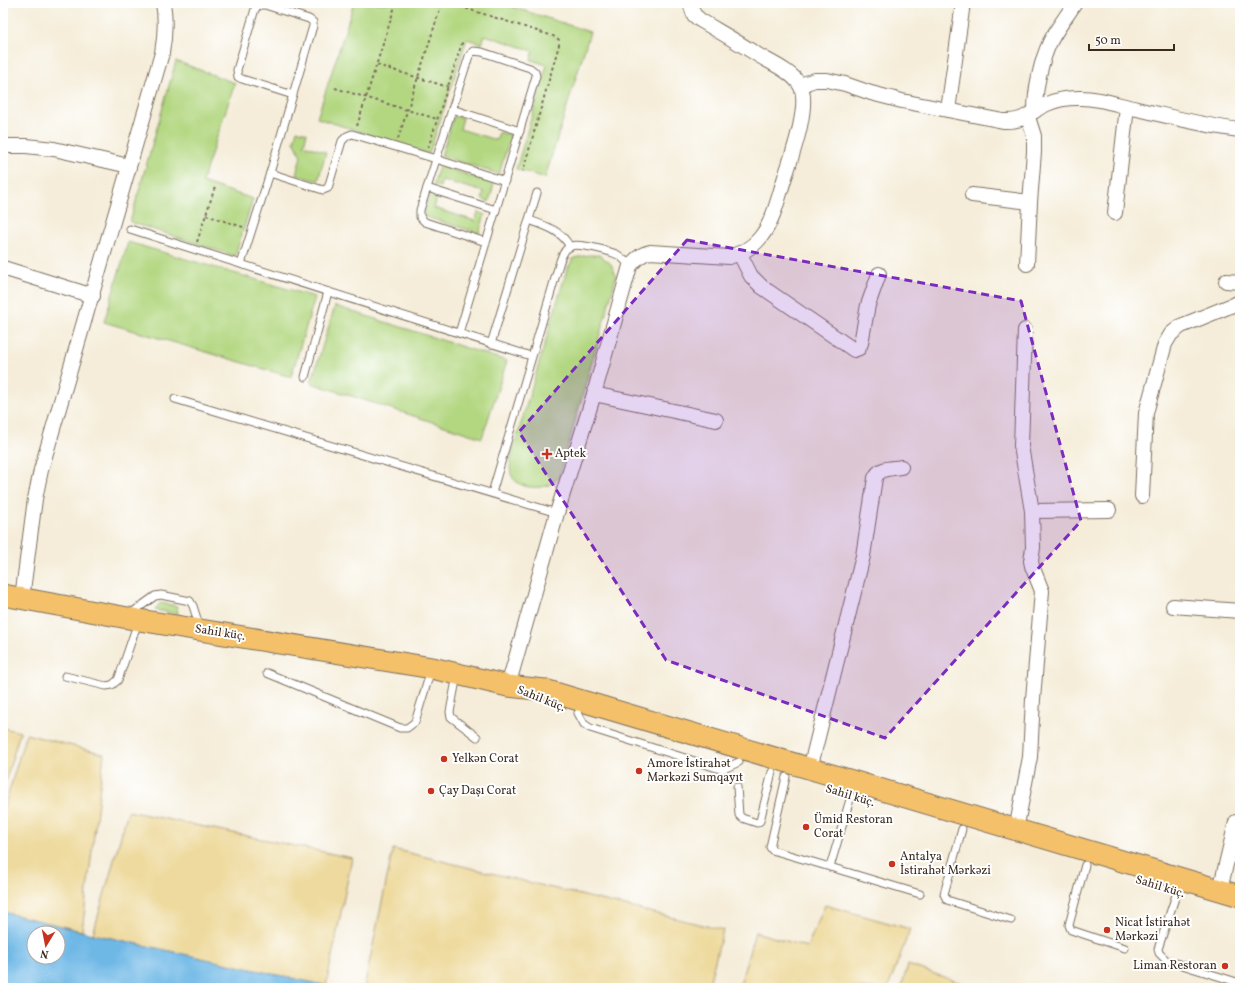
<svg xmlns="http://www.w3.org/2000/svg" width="1243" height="991" font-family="Vollkorn,serif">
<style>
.green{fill:#b2d780;stroke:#76804f}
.sand{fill:#eeda9e;stroke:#94825e}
.water{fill:#6eb8e6;stroke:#547182;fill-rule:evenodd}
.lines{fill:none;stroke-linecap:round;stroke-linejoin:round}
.lane-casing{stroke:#7c6e5f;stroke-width:9}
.street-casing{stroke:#7c6e5f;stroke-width:16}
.primary-casing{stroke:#7c6e5f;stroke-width:23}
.path{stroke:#7c6e5f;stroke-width:2;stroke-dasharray:3 3;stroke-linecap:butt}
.lane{stroke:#fff;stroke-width:7}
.street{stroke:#fff;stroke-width:14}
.primary{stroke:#f4c16a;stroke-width:21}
.marked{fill:#7b2cbf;fill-opacity:0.2;stroke:#7b2cbf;stroke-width:3;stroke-dasharray:8 5;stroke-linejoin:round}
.poi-dot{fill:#c8321e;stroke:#fff;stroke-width:1.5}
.labels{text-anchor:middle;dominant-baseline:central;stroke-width:4;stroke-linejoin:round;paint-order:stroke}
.poi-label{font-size:12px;fill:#3b2a1e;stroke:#fff;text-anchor:start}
.street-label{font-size:12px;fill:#3b2a1e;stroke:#fff}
</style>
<rect width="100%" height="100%" fill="#fff"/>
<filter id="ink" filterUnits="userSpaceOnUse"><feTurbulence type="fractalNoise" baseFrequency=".025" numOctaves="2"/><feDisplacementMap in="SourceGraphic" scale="8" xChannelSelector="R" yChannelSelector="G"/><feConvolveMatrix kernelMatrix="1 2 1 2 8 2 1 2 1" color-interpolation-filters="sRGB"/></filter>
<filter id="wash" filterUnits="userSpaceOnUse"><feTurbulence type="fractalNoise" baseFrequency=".012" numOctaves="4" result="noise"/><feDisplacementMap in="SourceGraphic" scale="16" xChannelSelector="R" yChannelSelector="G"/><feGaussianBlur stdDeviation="0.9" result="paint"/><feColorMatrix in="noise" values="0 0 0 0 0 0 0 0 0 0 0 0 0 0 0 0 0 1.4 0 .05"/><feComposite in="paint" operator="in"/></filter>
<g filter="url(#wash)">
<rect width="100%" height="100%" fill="#f5edd9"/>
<!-- green -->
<g class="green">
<polygon points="354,3 501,3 590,32 545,178 516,169 547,65 531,60 533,51 485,35 482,44 467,39 429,154 317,118"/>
<polygon points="176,61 235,83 202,182 253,199 235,256 130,222"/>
<polygon points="454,116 463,118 460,129 496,140 499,132 511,135 499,174 441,156"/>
<polygon points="297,130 307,133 304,145 326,152 318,181 296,175 301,156 294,141"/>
<polygon points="439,166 494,183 489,202 482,199 484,192 442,180 440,187 433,185"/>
<polygon points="429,196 437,198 434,208 475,221 478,212 485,215 479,233 423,216"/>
<polygon points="128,242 315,297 291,377 104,322"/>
<path d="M588 255H600L611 264 616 275 613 289 562 467C560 472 559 478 555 481 546 490 521 490 513 478 509 472 510 465 511 457L567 269 574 258Z"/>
<polygon points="335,306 507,361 482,438 311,383"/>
<polygon points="160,603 177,606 178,614 155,610"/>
</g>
<!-- sand -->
<g class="sand">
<polygon points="3,728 20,732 3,789"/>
<polygon points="26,734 104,754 82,931 3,912 3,812"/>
<polygon points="128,811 352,858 326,986 93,934"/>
<polygon points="393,849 723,930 708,988 364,988"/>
<polygon points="825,905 910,929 888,988 739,988 755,932 807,947"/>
<polygon points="908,965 976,988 901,988"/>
</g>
<!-- water -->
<path class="water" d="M3 912 93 934 337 988H3ZM34 933H58V957H34Z"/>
</g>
<g filter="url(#ink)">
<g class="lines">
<!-- lane casing -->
<g class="lane-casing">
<g id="lane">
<polyline points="452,109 520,131"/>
<polyline points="270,173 313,26 313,22 309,19 265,5 260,5 255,9 237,70 238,77 242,79 293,95"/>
<polyline points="427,188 496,210"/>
<path d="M529 220C546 226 561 230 570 247"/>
<polyline points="130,229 531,356"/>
<polyline points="241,264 270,173 323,190 328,188 342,141 347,136 352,134 436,159 505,181"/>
<polyline points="459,333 536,76 535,72 530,68 482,52 473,51 469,56 420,210 420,217 425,222 486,242"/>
<polyline points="491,344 537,193"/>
<polyline points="305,377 328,292"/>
<polyline points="175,399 557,513"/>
<path d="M492 493 560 261C562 255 565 248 571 246 580 243 610 251 618 255 623 258 626 262 630 266"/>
<polyline points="130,614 155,596 161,595 190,601 193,606 200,628"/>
<polyline points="267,673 400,728 407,728 415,722 431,670"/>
<polyline points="457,675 450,712 451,717 477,737"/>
<polyline points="65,676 106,686 112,685 118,680 138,622"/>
<polyline points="578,713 584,724 590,728 720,769 726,768 739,762"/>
<polyline points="786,777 770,847 772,850 830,867"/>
<polyline points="737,787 739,815 742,818 757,823 760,821 772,772"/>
<polyline points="851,796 830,867 920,894"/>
<polyline points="962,829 944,894 947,900 1011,920"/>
<polyline points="1085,865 1069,925 1071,930 1125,948"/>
<polyline points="1177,892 1158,949 1159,953 1166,960 1240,983"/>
</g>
</g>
<!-- street casing -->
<g class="street-casing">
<g id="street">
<path d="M800 85 815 80H827L845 84 871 93 902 101 1003 121C1027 122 1028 112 1047 104 1056 100 1068 98 1077 98 1098 97 1118 105 1137 109 1172 117 1205 126 1240 130"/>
<polyline points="948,110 963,3"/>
<path d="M1035 111C1035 89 1041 61 1050 42 1057 28 1067 16 1075 3"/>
<polyline points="3,146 26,146 54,149 129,166"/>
<polyline points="972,195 1030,202"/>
<polyline points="1115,213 1127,107"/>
<polyline points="740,254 751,276 762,287 854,350 859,348 861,343 868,305 879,274"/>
<polyline points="1027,264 1030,202 1034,152 1034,136 1028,117"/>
<polyline points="3,268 93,296"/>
<polyline points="1226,281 1240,282"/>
<polyline points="594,394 716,420"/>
<polyline points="1142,496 1146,413 1165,344 1171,334 1181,326 1240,302"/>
<polyline points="1032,511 1109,510"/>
<path d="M22 598 35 499 41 470 162 53C165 36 166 20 163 3"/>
<polyline points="1173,606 1240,611"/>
<path d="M508 686 557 513 594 394 630 266C636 259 641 254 650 252L729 257C741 253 751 249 760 238 773 222 778 199 784 180 791 158 811 105 800 85 791 71 771 63 758 55 739 43 720 32 700 20L694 15 690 3"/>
<path d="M810 769 863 556 875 478C879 467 892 469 901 467"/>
<polyline points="1016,830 1030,757 1033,699 1042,591 1032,566 1031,561 1033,548 1032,511 1021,446 1025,330"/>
<polyline points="1220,890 1236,822"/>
</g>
</g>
<!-- primary casing -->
<g class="primary-casing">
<polyline id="primary" points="3,595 139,620 432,668 508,686 545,690 1240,896"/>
</g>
<!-- path -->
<g class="path">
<polyline points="449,3 556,37 559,40 559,45 523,171"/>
<polyline points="377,65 448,87"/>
<polyline points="335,88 437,119"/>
<polyline points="357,126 396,3"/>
<polyline points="398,139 442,3"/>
<polyline points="428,148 463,40"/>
<polyline points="206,215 243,227"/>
<polyline points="197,242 215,187"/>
</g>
<!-- lane -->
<use href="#lane" class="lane"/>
<!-- street -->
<use href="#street" class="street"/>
<!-- primary -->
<use href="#primary" class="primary"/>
</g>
</g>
<!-- marked area -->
<path class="marked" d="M687 240 1021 301 1081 521 885 738 666 660 519 432Z"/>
<!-- markers -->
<g class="poi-dot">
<path d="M545 448h4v4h4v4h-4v4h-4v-4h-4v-4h4z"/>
<circle cx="444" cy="759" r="4"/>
<circle cx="639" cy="771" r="4"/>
<circle cx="431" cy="791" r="4"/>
<circle cx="806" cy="827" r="4"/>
<circle cx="892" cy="864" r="4"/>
<circle cx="1107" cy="930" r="4"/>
<circle cx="1225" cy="966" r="4"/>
</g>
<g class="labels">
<!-- poi labels -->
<g class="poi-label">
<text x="555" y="454">Aptek</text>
<text x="452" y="759">Yelkən Corat</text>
<text x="647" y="764">Amore İstirahət<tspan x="647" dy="14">Mərkəzi Sumqayıt</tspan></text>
<text x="439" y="791">Çay Daşı Corat</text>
<text x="814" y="820">Ümid Restoran<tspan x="814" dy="14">Corat</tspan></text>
<text x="900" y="857">Antalya<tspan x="900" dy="14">İstirahət Mərkəzi</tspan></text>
<text x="1115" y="923">Nicat İstirahət<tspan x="1115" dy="14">Mərkəzi</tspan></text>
<text x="1217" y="966" text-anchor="end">Liman Restoran</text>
</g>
<!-- street labels -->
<g class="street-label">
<text transform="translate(220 633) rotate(9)">Sahil küç.</text>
<text transform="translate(541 699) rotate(22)">Sahil küç.</text>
<text transform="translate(850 796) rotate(17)">Sahil küç.</text>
<text transform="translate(1160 887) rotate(17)">Sahil küç.</text>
</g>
</g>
<!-- margin -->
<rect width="1243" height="991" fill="none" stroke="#fff" stroke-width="16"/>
<!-- north arrow -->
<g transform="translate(46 945) rotate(190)"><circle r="19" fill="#ffffff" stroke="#b1aaa5"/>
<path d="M0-3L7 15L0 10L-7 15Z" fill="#c8321e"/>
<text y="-6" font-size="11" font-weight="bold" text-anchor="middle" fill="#3b2a1e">N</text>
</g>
<!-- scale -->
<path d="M1089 44v6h85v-6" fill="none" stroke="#3b2a1e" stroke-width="2"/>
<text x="1095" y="44" font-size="12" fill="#3b2a1e" stroke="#ffffff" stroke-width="3" paint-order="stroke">50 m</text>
</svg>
